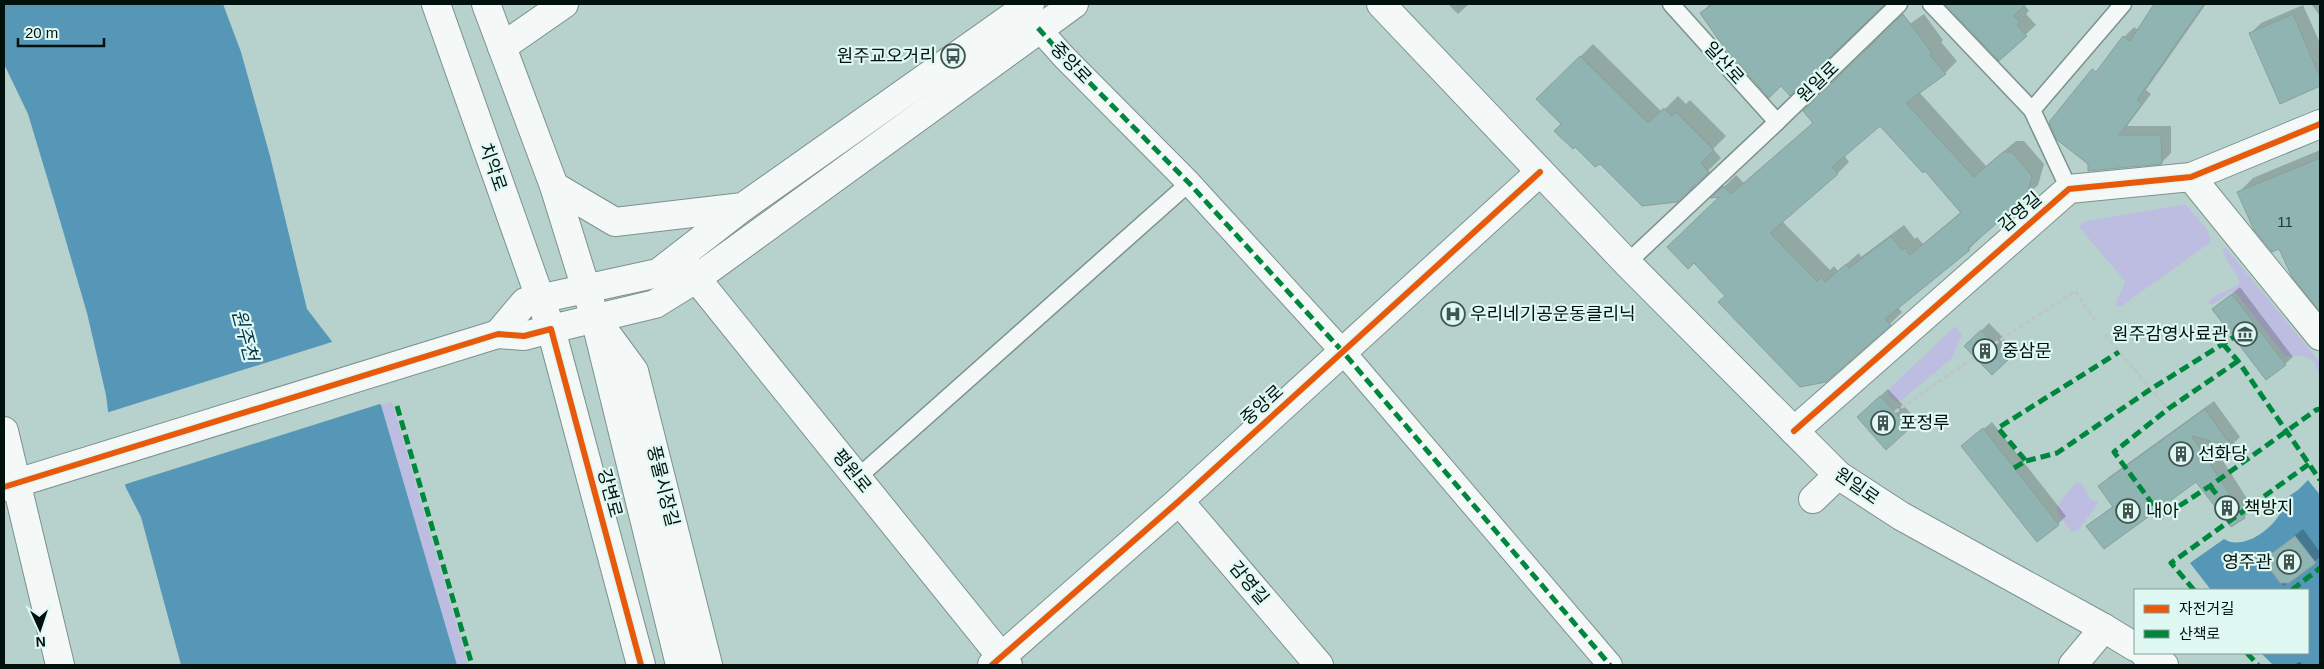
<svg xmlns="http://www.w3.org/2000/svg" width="2324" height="669" font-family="Helvetica,'Noto Sans KR',sans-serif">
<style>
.green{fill:#bdbde2}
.water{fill:#5697b7}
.pier{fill:#b7d2cc}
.shadow{fill:#0003;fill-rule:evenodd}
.building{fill:#90b4b2;stroke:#899f9d;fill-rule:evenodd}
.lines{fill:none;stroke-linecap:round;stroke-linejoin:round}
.service-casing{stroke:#7c928d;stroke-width:19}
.pedestrian-casing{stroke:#7c928d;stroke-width:26}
.minor-casing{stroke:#7c928d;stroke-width:30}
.tertiary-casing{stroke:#7c928d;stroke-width:30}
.secondary-casing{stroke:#7c928d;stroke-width:30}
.path{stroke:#bec6c4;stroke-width:3;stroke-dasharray:5 2.5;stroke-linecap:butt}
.service{stroke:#f4f8f7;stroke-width:16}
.pedestrian{stroke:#f4f8f7;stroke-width:24}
.minor{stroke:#f4f8f7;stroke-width:28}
.tertiary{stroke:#f4f8f7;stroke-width:28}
.secondary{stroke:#f4f8f7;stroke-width:28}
.quiet{stroke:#00873e;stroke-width:5;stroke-dasharray:10 5;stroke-linecap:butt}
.cycleway-casing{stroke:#e0f8f2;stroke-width:9}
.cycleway{stroke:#e8590c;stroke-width:6}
.labels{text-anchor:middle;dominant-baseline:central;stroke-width:4.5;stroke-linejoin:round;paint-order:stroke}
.number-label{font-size:15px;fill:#253a37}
.poi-label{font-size:18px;fill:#01120e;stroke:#e0f8f2;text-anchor:start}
.street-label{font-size:18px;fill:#01120e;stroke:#e0f8f2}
.water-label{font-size:19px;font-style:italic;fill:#03324b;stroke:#e0f8f2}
</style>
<rect width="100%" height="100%" fill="#b7d2cc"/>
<!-- green -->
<g class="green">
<path d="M2185 204 2207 229 2211 242 2120 307 2116 304C2117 295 2124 291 2125 281L2079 227 2083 222Z"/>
<path d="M2223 248H2226L2320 362V378C2318 374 2318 369 2316 366 2311 354 2296 356 2285 356L2236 293 2231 292 2214 304H2209L2208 302 2213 297 2239 284C2238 270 2223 261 2223 248Z"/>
<polygon points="1955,326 1962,335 1952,358 1902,400 1896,402 1888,394 1891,387"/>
<polygon points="392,402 468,665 457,665 381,405"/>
<path d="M2077 483H2082L2090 499 2099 502 2079 529 2072 532 2062 520 2056 509C2063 499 2067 490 2077 483Z"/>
</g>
<!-- water -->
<g class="water">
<polygon points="4,4 223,4 241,52 270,156 307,309 381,405 457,665 181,665 141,517 126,488 111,435 106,395 87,313 56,207 28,114 4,64"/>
<path d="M2308 480 2320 495V665H2273L2261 653H2308V590H2211L2190 563 2224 539C2245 553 2284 522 2285 499L2298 490Z"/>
</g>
<!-- pier -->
<polygon class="pier" points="335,341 383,403 123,485 109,435 106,413"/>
<!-- shadow -->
<g class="shadow">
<polygon points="1448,4 1469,4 1458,14"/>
<polygon points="1710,4 1883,4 1790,94 1701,13"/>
<polygon points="1947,4 2024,4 2029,11 2026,14 2036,25 1999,59"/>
<polygon points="2156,4 2206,4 2146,90 2151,94 2127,126 2171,126 2171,153 2161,163 2090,163 2094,77 2124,37 2134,27 2138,30"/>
<polygon points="2311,4 2320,4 2320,16"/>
<polygon points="2303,5 2320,43 2320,85 2281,102 2251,33 2261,23"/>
<path d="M1924 14 1943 40 1941 42 1957 61 1945 73 1919 92 1986 166 2016 141H2024L2044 164 2038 185 1980 236 1981 237 1969 249 1898 308 1902 312 1890 324 1726 295 1722 196 1714 197 1736 175 1744 183 1814 122 1894 35ZM1880 124 1926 170 1962 211 1923 244 1917 237 1915 239 1904 225 1861 257 1859 253 1838 271 1834 266 1830 270 1782 221 1837 174 1849 162 1844 155Z"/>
<polygon points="1593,44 1662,112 1678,96 1686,104 1690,100 1726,136 1713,149 1721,158 1677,201 1600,162 1538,99"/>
<polygon points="2320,150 2320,310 2293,276 2280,248 2238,193 2253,178"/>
<polygon points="2240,287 2293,357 2285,364 2214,309"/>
<polygon points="1989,323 2015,350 1992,373 1966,346"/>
<polygon points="1888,389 1917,420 1886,448 1866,409"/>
<polygon points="2214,401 2240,437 2232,445 2209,439 2253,508 2244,517 2196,481 2088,526 2114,505 2100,486 2109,477"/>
<polygon points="1992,422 2066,516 2058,524 1963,446"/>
<polygon points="2303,529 2320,552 2320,557 2284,586 2265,560"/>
</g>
<!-- building -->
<g class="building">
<polygon points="1713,4 1885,4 1790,96 1781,86 1769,98 1723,46 1700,13"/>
<polygon points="1945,4 2026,4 2014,16 2020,22 2017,25 2027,36 1999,61"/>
<polygon points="2154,4 2204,4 2137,100 2142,104 2119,135 2161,135 2162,164 2088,171 2088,164 2056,139 2049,122 2092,69 2096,72 2123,36 2130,41"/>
<path d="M1903 14 1932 53 1930 55 1946 74 1906 103 1974 177 2003 152H2012L2032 176 2026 198 1968 248 1970 250 1885 319 1891 325 1826 382 1800 387 1718 302 1725 296 1694 263 1688 269 1667 247 1719 197 1710 198 1723 186 1731 194 1813 123 1803 111ZM1880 126 1923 173 1925 171 1961 213 1910 255 1905 248 1902 250 1891 236 1849 268 1846 264 1825 282 1822 277 1817 281 1770 233 1838 174 1832 167Z"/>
<polygon points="2293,14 2320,77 2320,86 2280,104 2249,33"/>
<polygon points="1580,56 1648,123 1664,108 1672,116 1676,112 1714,150 1701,163 1709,172 1677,202 1642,206 1600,164 1595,167 1575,147 1573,149 1554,131 1561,124 1536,99"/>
<polygon points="2320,158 2320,312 2292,277 2279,249 2272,252 2254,230 2237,192"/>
<polygon points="2232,294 2286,365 2266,380 2212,309"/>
<polygon points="1981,330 2009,359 1992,375 1964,346"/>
<polygon points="1880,396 1910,428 1886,450 1857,417"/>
<polygon points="2205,409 2232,447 2192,436 2245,518 2231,527 2196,482 2104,549 2086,526 2113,507 2098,486"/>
<polygon points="1983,428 2059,525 2037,542 1961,446"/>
<polygon points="2295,536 2316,563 2289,583 2280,583 2263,560"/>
</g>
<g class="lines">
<!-- service casing -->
<g class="service-casing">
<g id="service">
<polyline points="1671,4 1777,122"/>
<polyline points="1931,4 2032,110 2069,189"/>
<polyline points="2032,110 2123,4"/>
<polyline points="1627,263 1777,122 1899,4"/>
<polyline points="857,478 1189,183"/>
</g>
</g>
<!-- pedestrian casing -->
<g class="pedestrian-casing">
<polyline id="pedestrian" points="1038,28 1064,57 1189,183 1343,352 1610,665"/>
</g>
<!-- minor casing -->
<g class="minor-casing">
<g id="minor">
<polyline points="502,47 564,4"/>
<polyline points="2191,177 2320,336"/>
<polyline points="595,318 634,371 708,665"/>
<polyline points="4,431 60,665"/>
<polyline points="1794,431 2069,189 2191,177 2320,124"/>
<polyline points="1813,499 1838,475"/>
<polyline points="1179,501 1319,665"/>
<polyline points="992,665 1179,501 1540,172"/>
<polyline points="2073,665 2104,628"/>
</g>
</g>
<!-- tertiary casing -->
<g class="tertiary-casing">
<g id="tertiary">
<polyline points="697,278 1074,4"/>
<polyline points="595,318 680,665"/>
<polyline points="498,334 525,302 658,273 743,207"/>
<polyline points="4,487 498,334 524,336 551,329 641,665"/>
</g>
</g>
<!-- secondary casing -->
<g class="secondary-casing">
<g id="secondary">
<polyline points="436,4 551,329 655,304 697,278"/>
<polyline points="486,4 554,186 595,318"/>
<polyline points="1381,4 1627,263 1838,475 1901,516 2104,628 2135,647"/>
<polyline points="1021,10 1038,28"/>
<polyline points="554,186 615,222 743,207 1030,4"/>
<polyline points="679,257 1008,665"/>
<polyline points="2144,653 2164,665"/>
</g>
</g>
<!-- path -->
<g class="path">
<polyline points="2105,335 2168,409"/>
<polyline points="1994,344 2075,291 2095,320"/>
<polyline points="1895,412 1975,357"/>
</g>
<!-- service -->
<use href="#service" class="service"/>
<!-- pedestrian -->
<use href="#pedestrian" class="pedestrian"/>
<!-- minor -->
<use href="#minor" class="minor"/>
<!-- tertiary -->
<use href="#tertiary" class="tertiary"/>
<!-- secondary -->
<use href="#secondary" class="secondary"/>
<!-- quiet -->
<g class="quiet">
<polyline points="1038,28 1064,57 1189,183 1343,352 1610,665"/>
<polyline points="2223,344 2238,361 2320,480"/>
<polyline points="2238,361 2168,409 2114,452 2162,517 2210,486 2316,410 2320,409"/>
<polyline points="397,406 472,665"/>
<polyline points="2026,461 2057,453 2151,389 2234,337"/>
<polyline points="2014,468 2026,461 1998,428 2119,352"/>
<polyline points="2210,486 2235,518"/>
<polyline points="2194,590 2171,563 2309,464"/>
<polyline points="2292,590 2320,568"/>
<polyline points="2247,653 2258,665"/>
<polyline points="2298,663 2299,665"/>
</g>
<!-- cycleway casing -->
<g class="cycleway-casing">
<g id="cycleway">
<polyline points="1794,431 2069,189 2191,177 2320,124"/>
<polyline points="4,487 498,334 524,336 551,329 641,665"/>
<polyline points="992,665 1179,501 1540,172"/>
</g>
</g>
<!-- cycleway -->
<use href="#cycleway" class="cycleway"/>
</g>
<!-- icons -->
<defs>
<g id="bus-ring" transform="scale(1.25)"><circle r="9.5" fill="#e0f8f2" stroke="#415550" stroke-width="1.5"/><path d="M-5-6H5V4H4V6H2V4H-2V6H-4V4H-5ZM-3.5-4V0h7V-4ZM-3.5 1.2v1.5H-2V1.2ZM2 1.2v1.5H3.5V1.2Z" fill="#415550"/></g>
<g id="hospital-ring" transform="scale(1.25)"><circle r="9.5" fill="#e0f8f2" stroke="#415550" stroke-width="1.5"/><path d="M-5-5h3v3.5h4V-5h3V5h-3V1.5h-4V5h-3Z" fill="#415550"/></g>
<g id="museum-ring" transform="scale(1.25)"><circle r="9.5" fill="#e0f8f2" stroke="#415550" stroke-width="1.5"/><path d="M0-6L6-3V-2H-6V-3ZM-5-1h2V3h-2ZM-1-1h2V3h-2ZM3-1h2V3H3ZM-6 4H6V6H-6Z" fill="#415550"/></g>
<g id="building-ring" transform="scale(1.25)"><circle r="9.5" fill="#e0f8f2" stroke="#415550" stroke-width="1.5"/><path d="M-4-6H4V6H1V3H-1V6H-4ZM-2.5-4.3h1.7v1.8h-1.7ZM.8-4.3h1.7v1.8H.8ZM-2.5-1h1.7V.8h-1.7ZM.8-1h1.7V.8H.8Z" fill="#415550"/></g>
</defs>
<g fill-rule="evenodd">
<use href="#bus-ring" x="953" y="56"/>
<use href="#hospital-ring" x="1453" y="314"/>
<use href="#museum-ring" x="2245" y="334"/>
<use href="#building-ring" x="1985" y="351"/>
<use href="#building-ring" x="1883" y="423"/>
<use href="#building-ring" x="2181" y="454"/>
<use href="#building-ring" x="2227" y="508"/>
<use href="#building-ring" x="2128" y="511"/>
<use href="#building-ring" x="2289" y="562"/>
</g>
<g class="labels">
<!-- number labels -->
<g class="number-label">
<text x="2285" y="221">11</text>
</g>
<!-- poi labels -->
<g class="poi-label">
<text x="936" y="56" text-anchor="end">원주교오거리</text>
<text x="1470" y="314">우리네기공운동클리닉</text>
<text x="2228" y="334" text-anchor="end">원주감영사료관</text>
<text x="2002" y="351">중삼문</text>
<text x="1900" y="423">포정루</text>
<text x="2198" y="454">선화당</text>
<text x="2244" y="508">책방지</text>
<text x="2146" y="511">내아</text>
<text x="2272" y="562" text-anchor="end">영주관</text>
</g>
<!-- street labels -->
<g class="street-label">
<text transform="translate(1071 63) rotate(46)">중앙로</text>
<text transform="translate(1724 63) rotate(48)">일산로</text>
<text transform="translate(1818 82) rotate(-44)">원일로</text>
<text transform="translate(493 167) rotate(71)">치악로</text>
<text transform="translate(2020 212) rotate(-41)">감영길</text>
<text transform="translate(1262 405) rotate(-42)">중앙로</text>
<text transform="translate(852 471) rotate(51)">평원로</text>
<text transform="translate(663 486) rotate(76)">풍물시장길</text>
<text transform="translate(1857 486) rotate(35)">원일로</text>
<text transform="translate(610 493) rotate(75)">강변로</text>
<text transform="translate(1249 583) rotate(50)">감영길</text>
</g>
<!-- water labels -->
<g class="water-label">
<text transform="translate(245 335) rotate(75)">원주천</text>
</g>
</g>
<!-- border -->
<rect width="2324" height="669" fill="none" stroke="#01120e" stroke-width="10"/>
<!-- legend -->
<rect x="2134" y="589" width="175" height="65" fill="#e0f8f2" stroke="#879c97"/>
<rect x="2144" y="605" width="25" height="8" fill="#e8590c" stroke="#879c97"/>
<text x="2179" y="614" font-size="15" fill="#01120e">자전거길</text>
<rect x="2144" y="630" width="25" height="8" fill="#00873e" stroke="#879c97"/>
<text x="2179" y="639" font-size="15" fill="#01120e">산책로</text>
<!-- north arrow -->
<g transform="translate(40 629) rotate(177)" stroke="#e0f8f2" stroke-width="4" paint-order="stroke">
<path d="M0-4L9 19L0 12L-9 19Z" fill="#01120e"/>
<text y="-8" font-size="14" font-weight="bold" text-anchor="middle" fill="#01120e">N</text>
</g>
<!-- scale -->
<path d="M18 38v8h86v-8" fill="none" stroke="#01120e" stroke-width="2.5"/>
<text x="25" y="38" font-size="15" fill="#01120e" stroke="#e0f8f2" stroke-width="4" paint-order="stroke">20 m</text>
</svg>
